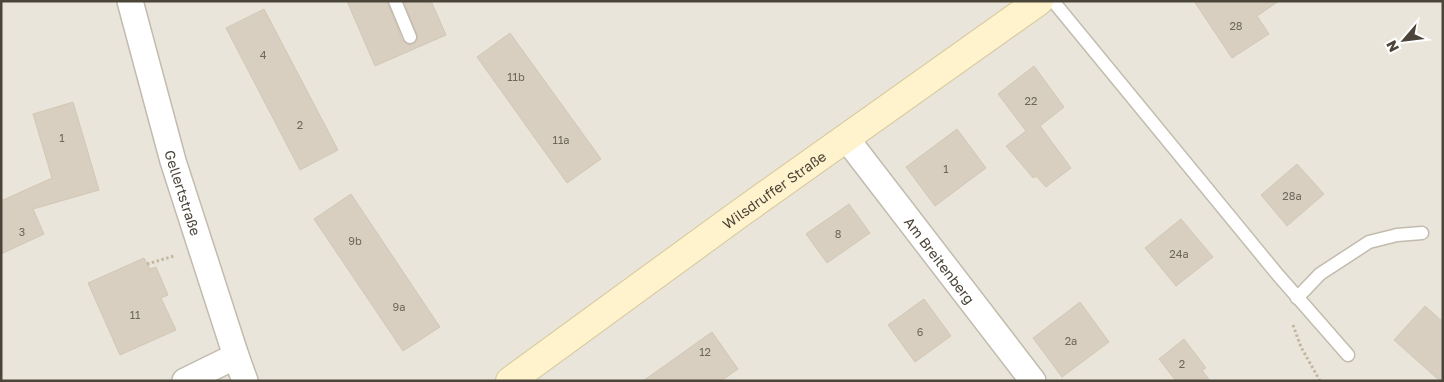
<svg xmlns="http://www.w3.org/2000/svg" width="1444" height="382" font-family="'Golos Text',sans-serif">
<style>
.residential{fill:#eae5da}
.building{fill:#d8cfc1;stroke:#d3c7b4}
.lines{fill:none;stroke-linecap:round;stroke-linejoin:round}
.lane-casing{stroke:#c2bbae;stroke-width:15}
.street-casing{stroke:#c2bbae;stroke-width:28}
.secondary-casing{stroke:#d6c79b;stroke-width:30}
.path{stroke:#c4b79f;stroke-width:3;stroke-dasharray:2.5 2.5;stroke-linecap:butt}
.lane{stroke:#fff;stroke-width:12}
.street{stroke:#fff;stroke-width:25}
.secondary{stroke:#fff3cd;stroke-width:28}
.labels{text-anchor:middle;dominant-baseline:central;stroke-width:5;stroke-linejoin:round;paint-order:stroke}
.number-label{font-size:11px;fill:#6e675b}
.street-label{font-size:14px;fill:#4b4439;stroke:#fff}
</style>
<rect width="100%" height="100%" fill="#f6f3ec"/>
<!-- residential -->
<rect class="residential" x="1" y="1" width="1442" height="380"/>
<!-- building -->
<g class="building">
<polygon points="347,1 387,1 402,40 409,45 416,42 418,38 404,1 431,1 446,35 375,66"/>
<polygon points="1194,1 1279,1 1257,16 1269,34 1232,58"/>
<polygon points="264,9 338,150 300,170 226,28"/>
<polygon points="510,33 601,159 567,183 477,57"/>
<polygon points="1034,66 1064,107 1040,126 1071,168 1046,187 1036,176 1033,178 1006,146 1026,131 998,94"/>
<polygon points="73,102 99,190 33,209 44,234 1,254 1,201 52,178 33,114"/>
<polygon points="957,129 986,168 935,206 906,167"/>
<polygon points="1297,164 1324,194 1287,226 1261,195"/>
<polygon points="351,194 440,327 403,351 314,219"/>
<polygon points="849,204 870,233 827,263 806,234"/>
<polygon points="1181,219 1213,257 1176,286 1145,248"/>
<polygon points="144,258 150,269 156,267 168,295 161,298 176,330 120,355 88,283"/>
<polygon points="924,299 951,336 915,362 888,325"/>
<polygon points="1080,302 1109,342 1062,377 1033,338"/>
<polygon points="1425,306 1443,322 1443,381 1440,381 1394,340"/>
<polygon points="712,332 738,369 721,381 643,381"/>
<polygon points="1184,339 1206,368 1202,370 1210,381 1176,381 1159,359"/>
</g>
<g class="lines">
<!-- lane casing -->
<g class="lane-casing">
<g id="lane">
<polyline points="395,1 410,37"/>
<polyline points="1053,1 1278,275 1348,355"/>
<polyline points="1297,298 1320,274 1369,242 1397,235 1422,233"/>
</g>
</g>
<!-- street casing -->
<g class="street-casing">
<g id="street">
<path id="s1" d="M130 1 173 161 236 356 245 381"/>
<path id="s2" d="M846 138 1033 381"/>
<polyline points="185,381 236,356"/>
</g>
</g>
<!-- secondary casing -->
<g class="secondary-casing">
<g id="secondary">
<path id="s3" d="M510 381 739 214 1039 1"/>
</g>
</g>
<!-- path -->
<g class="path">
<polyline points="147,264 174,256"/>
<polyline points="1293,325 1301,347 1320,381"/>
</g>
<!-- lane -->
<use href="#lane" class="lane"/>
<!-- street -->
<use href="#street" class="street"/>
<!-- secondary -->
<use href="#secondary" class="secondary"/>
</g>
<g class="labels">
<!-- number labels -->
<g class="number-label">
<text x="1236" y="25">28</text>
<text x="263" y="54">4</text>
<text x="516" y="76">11b</text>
<text x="1031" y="100">22</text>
<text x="300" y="124">2</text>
<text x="62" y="137">1</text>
<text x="561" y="139">11a</text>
<text x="946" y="168">1</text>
<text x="1292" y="195">28a</text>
<text x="22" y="231">3</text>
<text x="838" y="233">8</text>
<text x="355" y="240">9b</text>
<text x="1179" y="253">24a</text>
<text x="399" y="306">9a</text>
<text x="135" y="314">11</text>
<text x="920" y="331">6</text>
<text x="1071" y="340">2a</text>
<text x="705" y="351">12</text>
<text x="1182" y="363">2</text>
</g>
<!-- street labels -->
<g class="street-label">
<text stroke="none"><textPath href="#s3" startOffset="326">Wilsdruffer Straße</textPath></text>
<text stroke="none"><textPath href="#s1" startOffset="199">Gellertstraße</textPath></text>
<text stroke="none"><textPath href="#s2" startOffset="154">Am Breitenberg</textPath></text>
</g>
</g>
<!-- border -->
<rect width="1444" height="382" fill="none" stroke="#4b4439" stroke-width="5"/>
<!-- north arrow -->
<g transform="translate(1404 40) rotate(242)" stroke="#ffffff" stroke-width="4" paint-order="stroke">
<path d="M0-4L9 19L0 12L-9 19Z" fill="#4b4439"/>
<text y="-8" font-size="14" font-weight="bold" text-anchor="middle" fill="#4b4439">N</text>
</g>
</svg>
